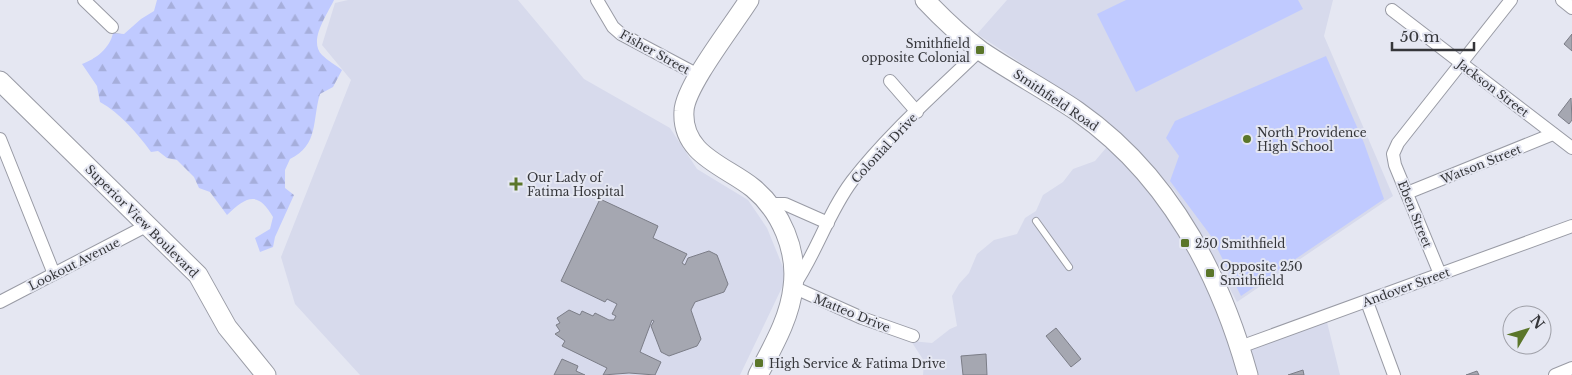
<svg xmlns="http://www.w3.org/2000/svg" width="1572" height="375" font-family="'Libre Baskerville',serif">
<style>
.built{fill:#d7daec}
.forest{fill:url(#forest-firs)}
.pitch{fill:#c0caff}
.building{fill:#a5a7b1;stroke:#7b7d87}
.lines{fill:none;stroke-linecap:round;stroke-linejoin:round}
.lane-casing{stroke:#999ba5;stroke-width:8}
.street-casing{stroke:#999ba5;stroke-width:14}
.secondary-casing{stroke:#999ba5;stroke-width:21}
.lane{stroke:#fff;stroke-width:6}
.street{stroke:#fff;stroke-width:12}
.secondary{stroke:#fff;stroke-width:19}
.poi-dot{fill:#5b762a;stroke:#e5e7f2;stroke-width:2}
.labels{text-anchor:middle;dominant-baseline:central;stroke-width:4;stroke-linejoin:round;paint-order:stroke}
.poi-label{font-size:12px;fill:#35363a;stroke:#e5e7f2;text-anchor:start}
.street-label{font-size:12px;fill:#35363a;stroke:#e5e7f2}
</style>
<defs>
<pattern id="forest-firs" width="22" height="20" patternUnits="userSpaceOnUse" patternTransform="scale(1.25)"><rect width="22" height="20" fill="#c0caff"/><path d="M5 1l3.5 6h-7zM16 11l3.5 6h-7z" fill="#a6aedb"/></pattern>
</defs>
<rect width="100%" height="100%" fill="#e5e7f2"/>
<!-- built -->
<g class="built">
<polygon points="348,0 518,0 584,79 670,128 697,169 748,200 767,228 787,277 740,375 360,375 295,304 281,257 351,80 322,45 335,3"/>
<polygon points="1007,0 1333,0 1324,36 1393,196 1237,302 1199,231 1174,190 1148,162 1103,117 977,34"/>
<polygon points="1111,142 1162,195 1237,345 1326,318 1340,375 923,375 924,361 911,341 932,343 950,329 957,326 952,296 959,284 969,273 977,254 994,240 1017,234 1025,218 1036,211 1043,195 1063,182 1073,169 1095,161"/>
</g>
<!-- forest -->
<path class="forest" d="M157 0H334C327 15 308 41 322 55 328 61 336 65 342 70L333 87 320 94C312 120 319 145 290 159L285 170V188L294 195 275 237 273 247 260 252 255 238 270 229 273 217C258 191 247 196 227 215L210 192 199 188 194 177 177 160 167 158 158 151 151 152C137 133 120 113 100 102L97 86 82 64C96 59 110 48 113 33L124 34 141 19 154 11Z"/>
<!-- pitch -->
<g class="pitch">
<polygon points="1126,0 1298,0 1303,9 1136,92 1097,14"/>
<polygon points="1326,56 1364,143 1384,199 1241,296 1211,236 1170,181 1179,156 1166,138 1175,121"/>
</g>
<!-- building -->
<g class="building">
<polygon points="1572,34 1572,51 1564,44"/>
<polygon points="1571,98 1572,120 1569,124 1558,115"/>
<polygon points="600,199 658,226 653,238 687,254 682,263 685,265 688,258 709,251 717,255 728,284 724,292 695,302 691,310 701,339 697,346 669,356 661,352 651,326 654,321 652,320 640,352 661,362 655,375 629,373 603,375 607,368 562,346 565,341 555,334 560,331 556,325 560,323 557,318 569,310 580,315 582,311 593,316 595,313 609,320 614,320 616,316 612,314 617,304 607,299 605,302 561,281"/>
<polygon points="1056,328 1081,359 1071,367 1046,336"/>
<polygon points="986,354 987,375 963,375 961,356"/>
<polygon points="562,359 578,366 576,371 585,375 554,375"/>
<polygon points="1303,370 1304,375 1288,375"/>
<polygon points="1477,371 1479,375 1466,375"/>
</g>
<g class="lines">
<!-- lane casing -->
<g class="lane-casing">
<polyline id="lane" points="1036,221 1069,267"/>
</g>
<!-- street casing -->
<g class="street-casing">
<g id="street">
<polyline points="84,0 112,27"/>
<polyline points="597,0 613,27 621,34 700,76"/>
<polyline points="1562,0 1572,8"/>
<polyline points="1392,10 1572,148"/>
<polyline points="890,81 917,112"/>
<polyline points="0,139 54,274"/>
<polyline points="1407,193 1553,134"/>
<polyline points="770,204 785,204 828,223"/>
<polyline points="1440,274 1395,165 1393,154 1398,143 1511,0"/>
<polyline points="0,302 148,225"/>
<polyline points="1367,302 1394,375"/>
<path d="M913 336 862 318 793 287C816 254 828 213 852 181 889 133 937 92 980 50"/>
<polyline points="1240,347 1572,226"/>
<polyline points="1555,375 1572,368"/>
</g>
</g>
<!-- secondary casing -->
<g class="secondary-casing">
<g id="secondary">
<path d="M749 0C734 24 685 86 684 111 681 155 726 166 753 188 781 211 798 251 793 287 790 318 772 348 758 375"/>
<path d="M925 0C942 18 961 36 981 51 1012 72 1046 90 1077 111 1167 174 1219 271 1248 375"/>
<polyline points="0,81 198,275 227,327 266,375"/>
</g>
</g>
<!-- lane -->
<use href="#lane" class="lane"/>
<!-- street -->
<use href="#street" class="street"/>
<!-- secondary -->
<use href="#secondary" class="secondary"/>
</g>
<!-- markers -->
<g class="poi-dot">
<rect x="975" y="45" width="10" height="10" rx="2.5"/>
<circle cx="1247" cy="139" r="5"/>
<path d="M513.5 176.5h5v5h5v5h-5v5h-5v-5h-5v-5h5z"/>
<rect x="1180" y="238" width="10" height="10" rx="2.5"/>
<rect x="1205" y="268" width="10" height="10" rx="2.5"/>
<rect x="754" y="358" width="10" height="10" rx="2.5"/>
</g>
<g class="labels">
<!-- poi labels -->
<g class="poi-label">
<text x="970" y="43" text-anchor="end">Smithfield<tspan x="970" dy="14">opposite Colonial</tspan></text>
<text x="1257" y="132">North Providence<tspan x="1257" dy="14">High School</tspan></text>
<text x="527" y="177">Our Lady of<tspan x="527" dy="14">Fatima Hospital</tspan></text>
<text x="1195" y="243">250 Smithfield</text>
<text x="1220" y="266">Opposite 250<tspan x="1220" dy="14">Smithfield</tspan></text>
<text x="769" y="363">High Service &amp; Fatima Drive</text>
</g>
<!-- street labels -->
<g class="street-label">
<text transform="translate(655 52) rotate(29)">Fisher Street</text>
<text transform="translate(1493 88) rotate(37)">Jackson Street</text>
<text transform="translate(1056 100) rotate(34)">Smithfield Road</text>
<text transform="translate(884 148) rotate(-47)">Colonial Drive</text>
<text transform="translate(1481 164) rotate(-22)">Watson Street</text>
<text transform="translate(1415 214) rotate(68)">Eben Street</text>
<text transform="translate(142 221) rotate(45)">Superior View Boulevard</text>
<text transform="translate(74 264) rotate(-27)">Lookout Avenue</text>
<text transform="translate(1406 287) rotate(-20)">Andover Street</text>
<text transform="translate(852 313) rotate(22)">Matteo Drive</text>
</g>
</g>
<!-- north arrow -->
<g transform="translate(1527 330) rotate(52)"><circle r="24" fill="#e5e7f2" stroke="#9fa0a8"/>
<path d="M0-4L9 19L0 12L-9 19Z" fill="#5b762a"/>
<text y="-8" font-size="14" font-weight="bold" text-anchor="middle" fill="#35363a">N</text>
</g>
<!-- scale -->
<path d="M1392 42v8h82v-8" fill="none" stroke="#35363a" stroke-width="2.5"/>
<text x="1400" y="42" font-size="15" fill="#35363a" stroke="#e5e7f2" stroke-width="4" paint-order="stroke">50 m</text>
</svg>
